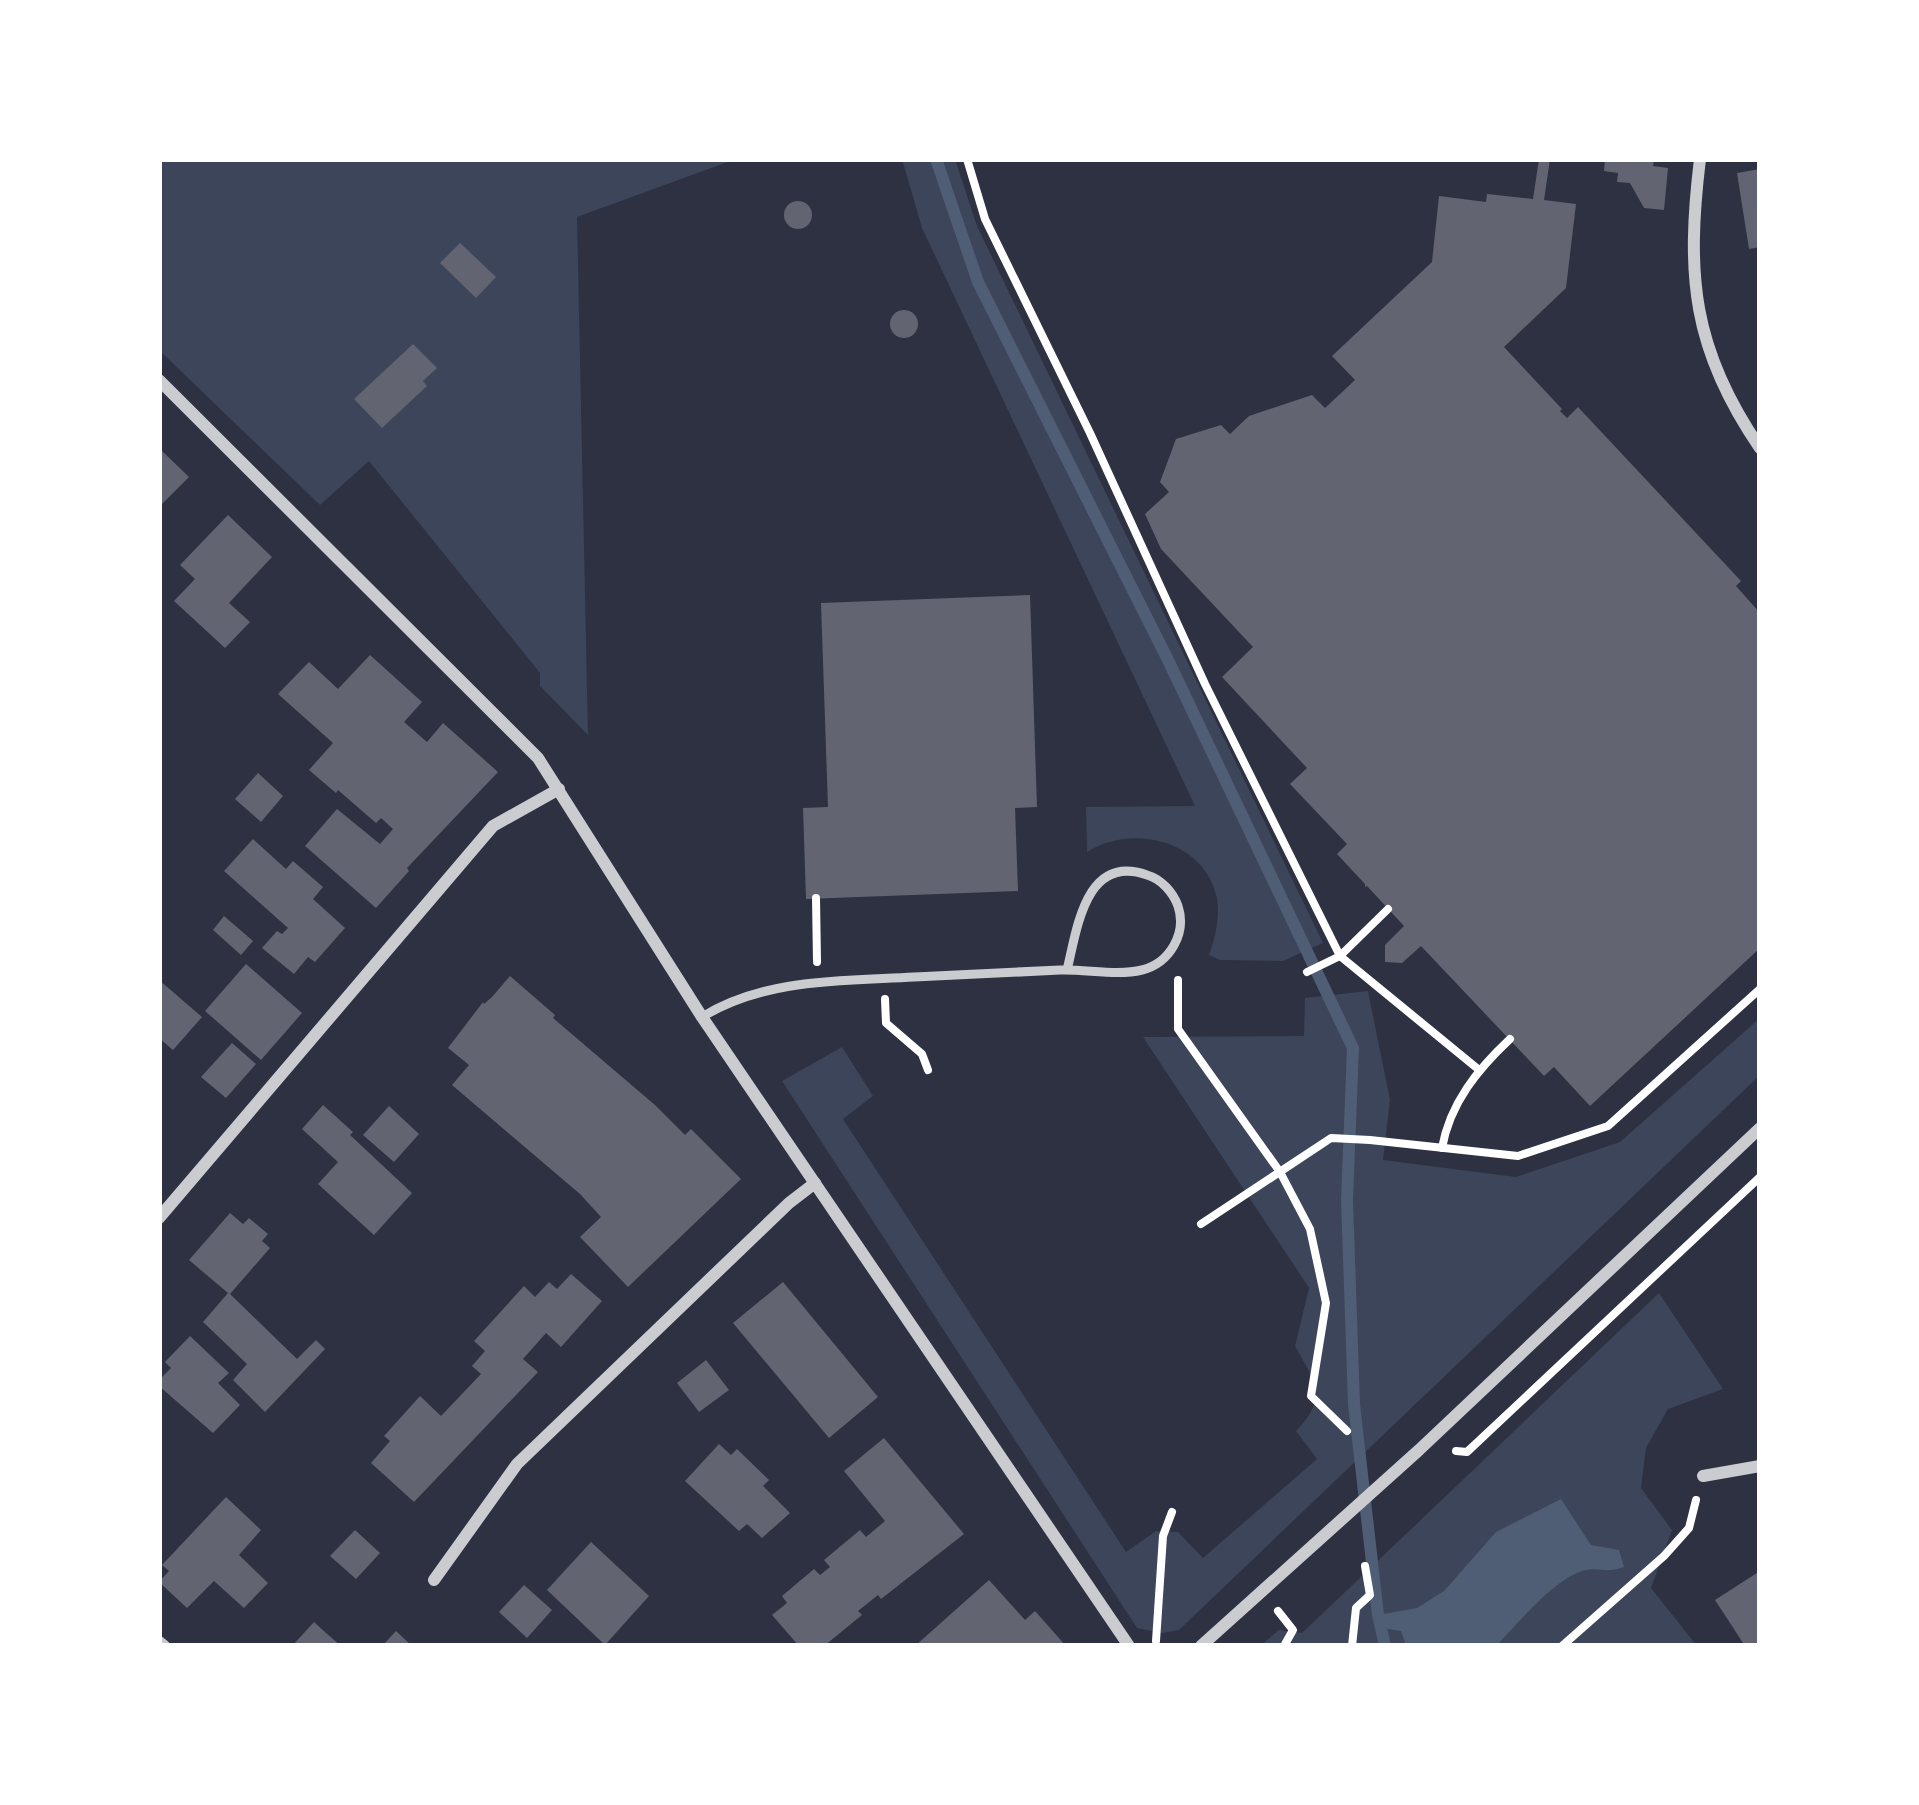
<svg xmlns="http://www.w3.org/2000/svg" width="1919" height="1805" font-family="Cabin,sans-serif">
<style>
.green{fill:#3c4559}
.water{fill:#4f5d75}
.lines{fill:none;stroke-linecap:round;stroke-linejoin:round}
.stream{stroke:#4f5d75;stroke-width:12}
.building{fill:#626471}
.path{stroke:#fff;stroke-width:8}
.service{stroke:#caccd0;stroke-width:9}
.minor{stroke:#caccd0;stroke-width:12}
</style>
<rect width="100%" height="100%" fill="#2d3142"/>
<!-- green -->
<g class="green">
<polygon points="159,159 736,159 577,217 588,735 540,686 540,673 369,461 320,505 159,350"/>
<path d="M902 159H955L977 226 1323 943 1283 961 1220 960 1209 955C1215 937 1220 919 1217 899 1206 841 1133 823 1087 852L1086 807 1195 806 922 228Z"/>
<path d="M1368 991 1390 1100 1383 1160 1516 1177 1620 1142 1760 1018V1075L1179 1630 1162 1633 1137 1628 782 1081 842 1047 873 1096 843 1119 1126 1552 1156 1531 1178 1532 1203 1558 1317 1459 1296 1431C1329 1397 1315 1382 1295 1346L1309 1288 1143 1037 1304 1036 1305 998Z"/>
<polygon points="1659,1293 1723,1389 1668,1409 1646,1448 1641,1488 1672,1530 1651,1588 1697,1646 1260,1646 1279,1630 1302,1633"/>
</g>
<!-- water -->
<path class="water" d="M1561 1499 1591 1545 1619 1550 1624 1567C1605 1574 1600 1567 1586 1570 1555 1577 1518 1624 1496 1646H1406L1401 1631 1381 1628 1378 1615 1417 1608 1444 1591 1496 1532Z"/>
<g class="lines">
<!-- stream -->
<polyline class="stream" points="936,159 978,282 1168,660 1353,1048 1347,1200 1354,1404 1378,1615 1385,1646"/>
</g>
<!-- building -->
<g class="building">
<polygon points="1539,159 1550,159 1544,200 1576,204 1566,288 1504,347 1562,409 1560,411 1567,418 1578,407 1741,581 1736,586 1760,613 1760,948 1590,1106 1554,1067 1544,1076 1421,946 1402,963 1385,962 1385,945 1404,926 1367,886 1365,887 1365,884 1337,854 1347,844 1290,784 1307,768 1222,677 1253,647 1161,549 1145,514 1169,492 1160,482 1176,439 1221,425 1230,434 1249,416 1312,395 1325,408 1355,380 1332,356 1432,262 1439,196 1486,202 1487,194 1533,199"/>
<polygon points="1605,159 1654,159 1653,166 1668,168 1664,210 1644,208 1630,183 1617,182 1618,173 1604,171"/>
<polygon points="1760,169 1760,247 1749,249 1737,173"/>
<circle cx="798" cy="215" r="14"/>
<polygon points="460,243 496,277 476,298 440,263"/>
<circle cx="904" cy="324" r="14"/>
<polygon points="413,344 437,368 423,381 427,386 382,428 354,399"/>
<polygon points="159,448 189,477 159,507"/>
<polygon points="228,515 272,557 229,603 250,622 225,648 174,601 195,579 180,565"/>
<polygon points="1030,595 1037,807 1015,808 1018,891 806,899 803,808 828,807 821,603"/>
<polygon points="370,655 422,702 404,722 427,742 443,723 498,772 407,868 409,871 376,908 305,846 337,809 380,844 393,829 381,818 376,823 338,790 336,793 309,770 333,743 278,694 309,662 338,689"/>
<polygon points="258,773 283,796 261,822 235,799"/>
<polygon points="253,839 286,869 293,861 323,887 313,899 345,928 315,962 308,957 294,974 262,948 277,931 282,934 288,928 224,871"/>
<polygon points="224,916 253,941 241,955 213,930"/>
<polygon points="246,964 302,1013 261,1060 205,1011"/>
<polygon points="510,976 555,1015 553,1018 655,1105 685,1135 691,1129 741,1179 628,1287 580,1237 601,1217 580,1194 452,1085 469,1065 448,1048 483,1002 484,1004 492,997"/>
<polygon points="159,980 202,1017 173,1050 159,1038"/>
<polygon points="232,1043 256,1064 226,1098 201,1077"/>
<polygon points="323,1105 353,1132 350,1135 412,1193 374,1235 318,1184 338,1162 302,1129"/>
<polygon points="389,1106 419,1134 394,1162 363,1135"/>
<polygon points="230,1213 243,1224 249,1218 268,1234 262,1241 270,1248 230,1294 297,1359 316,1340 325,1349 265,1412 233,1380 247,1364 203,1322 228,1293 189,1260"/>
<polygon points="571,1274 602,1301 561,1347 546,1333 523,1359 538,1372 414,1502 371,1463 390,1441 384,1436 420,1396 441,1416 481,1374 472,1366 485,1351 474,1341 524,1286 535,1297 549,1282 557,1289"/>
<polygon points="783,1282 878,1397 829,1438 733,1323"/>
<polygon points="190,1336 229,1373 218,1383 240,1405 213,1433 159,1386 159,1380 171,1368 165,1362"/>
<polygon points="706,1360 729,1390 699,1412 677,1383"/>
<polygon points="884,1438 964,1534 881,1599 878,1595 858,1611 862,1615 824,1646 799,1646 772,1615 787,1603 782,1596 814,1569 820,1575 830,1567 824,1560 860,1530 866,1537 885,1521 844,1471"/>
<polygon points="719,1444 731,1455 737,1449 769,1480 763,1486 790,1513 762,1538 747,1524 739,1531 685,1481"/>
<polygon points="226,1497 261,1530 239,1555 268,1583 244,1608 214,1581 187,1608 159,1582 169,1571 162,1565"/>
<polygon points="355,1530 380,1553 356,1579 330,1556"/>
<polygon points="591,1542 649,1596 605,1645 547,1590"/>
<polygon points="1760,1571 1760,1646 1745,1646 1715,1600"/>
<polygon points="989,1580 1025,1620 1035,1611 1066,1646 915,1646"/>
<polygon points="524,1585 552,1610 527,1638 499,1612"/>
<polygon points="314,1622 326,1633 341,1646 292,1646"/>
<polygon points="396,1631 412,1646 382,1646"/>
</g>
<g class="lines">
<!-- path -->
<g class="path">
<polyline points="967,159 985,219 1090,433 1205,684 1340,956 1307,972"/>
<polyline points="816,898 817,962"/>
<polyline points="1388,909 1340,956 1478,1069"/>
<polyline points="1178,980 1178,1029 1280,1172 1310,1229 1326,1303 1311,1396 1347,1431"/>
<polyline points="885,999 886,1023 922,1054 928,1070"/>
<path d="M1442 1148C1450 1103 1478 1069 1510 1039"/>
<polyline points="1201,1224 1331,1138 1370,1140 1518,1156 1608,1126 1760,989"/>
<polyline points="1456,1451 1467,1452 1760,1177"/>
<polyline points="1278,1611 1293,1630 1284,1646"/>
<polyline points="1156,1641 1163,1536 1172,1512"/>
<polyline points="1352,1646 1356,1608 1370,1595 1365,1566"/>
<polyline points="1562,1646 1664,1556 1689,1528 1696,1500"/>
</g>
<!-- service -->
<path class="service" d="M702 1017C765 978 843 981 914 977 963 975 1012 972 1060 970 1086 969 1117 976 1142 970 1170 963 1187 933 1178 906 1173 892 1161 879 1147 875 1085 853 1077 930 1067 970"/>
<!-- minor -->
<g class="minor">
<path d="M1700 159C1686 275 1692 349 1760 448"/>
<polyline points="159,380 538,758 702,1017 1129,1646"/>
<polyline points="159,1218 493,826 559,789"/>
<polyline points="1703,1476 1760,1466"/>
<polyline points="434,1580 517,1464 789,1203 815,1183"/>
<polyline points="159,1642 164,1646"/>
<polyline points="1201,1646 1419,1450 1760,1128"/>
</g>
</g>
<!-- border -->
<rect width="1919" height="1805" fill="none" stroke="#ffffff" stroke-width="324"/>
</svg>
